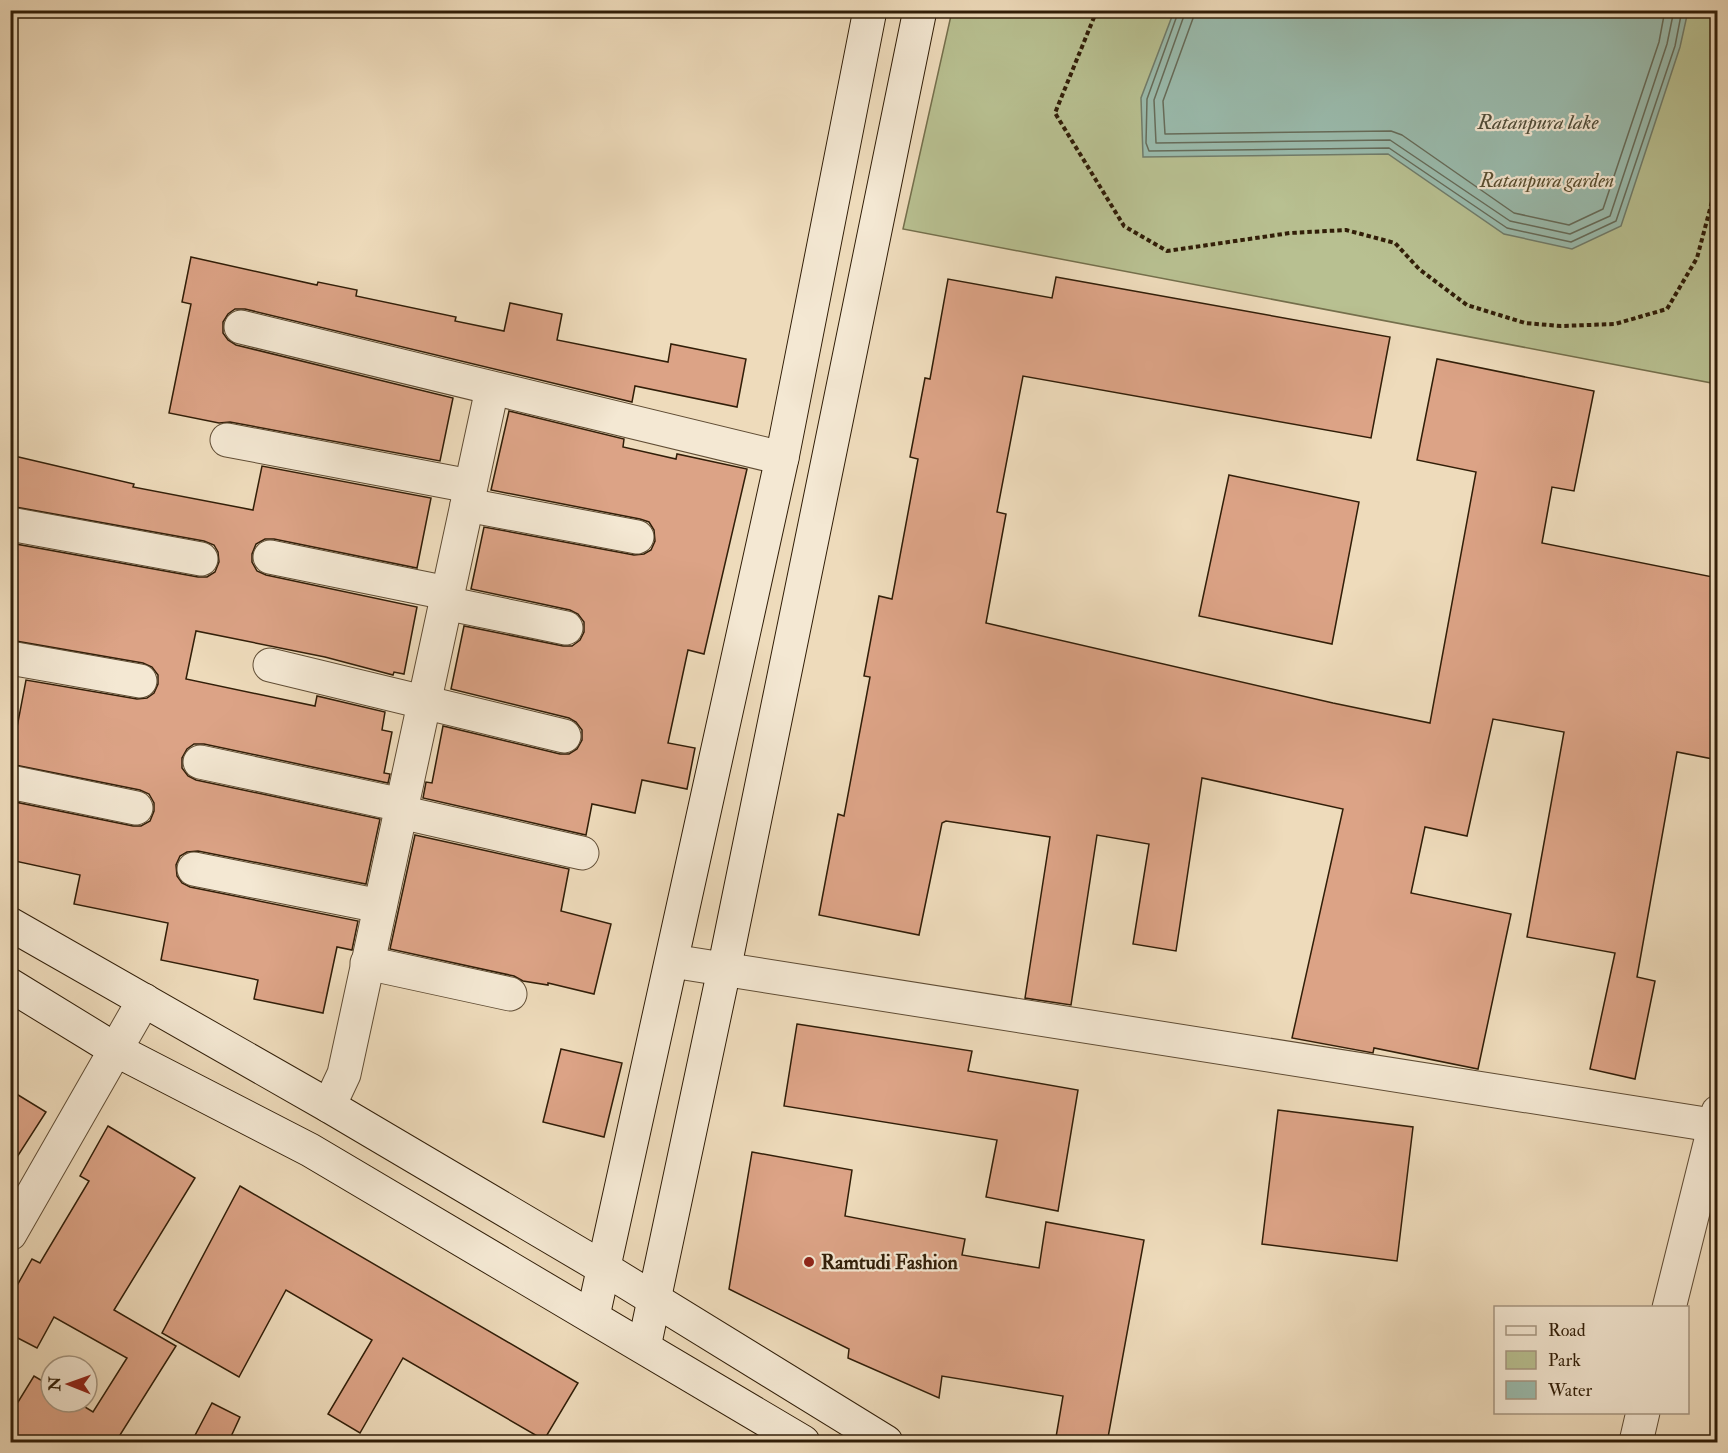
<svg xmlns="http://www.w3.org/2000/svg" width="1728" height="1453" font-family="'IM FELL Double Pica',serif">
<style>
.green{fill:#b8c091;stroke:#746f4c;stroke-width:1.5}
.water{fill:#9abbad;stroke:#707c6b;stroke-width:1.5}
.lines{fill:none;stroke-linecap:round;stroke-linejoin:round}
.shore{stroke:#666c5a;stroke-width:1.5}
.building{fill:#dca386;stroke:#311e08;stroke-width:1.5}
.street-casing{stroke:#604d35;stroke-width:35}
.secondary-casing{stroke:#311e08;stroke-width:35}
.path{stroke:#311e08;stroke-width:4;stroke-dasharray:4.5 3;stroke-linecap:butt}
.street{stroke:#f4e8d3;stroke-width:33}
.secondary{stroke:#f4e8d3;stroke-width:33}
.poi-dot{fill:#8f2418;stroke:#f4e8d3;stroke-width:2}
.labels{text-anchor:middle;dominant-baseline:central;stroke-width:4.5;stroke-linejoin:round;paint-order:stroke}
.park-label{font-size:20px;font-style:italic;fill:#5a4f31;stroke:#f4e8d3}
.poi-label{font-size:20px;font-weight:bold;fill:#311e08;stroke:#f4e8d3;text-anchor:start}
.water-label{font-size:21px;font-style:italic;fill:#504d3a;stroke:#f4e8d3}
</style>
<rect width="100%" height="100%" fill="#eedbbb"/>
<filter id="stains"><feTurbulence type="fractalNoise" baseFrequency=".00333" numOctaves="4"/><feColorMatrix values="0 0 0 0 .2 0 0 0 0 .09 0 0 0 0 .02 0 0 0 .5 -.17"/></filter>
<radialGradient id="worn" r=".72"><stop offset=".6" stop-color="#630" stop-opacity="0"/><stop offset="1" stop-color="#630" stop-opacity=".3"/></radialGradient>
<!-- green -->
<polygon class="green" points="952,11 1717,11 1717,384 903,229"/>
<!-- water -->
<polygon class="water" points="1174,11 1174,10 1688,11 1680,47 1621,226 1572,249 1504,234 1388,154 1143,157 1141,98"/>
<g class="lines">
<!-- shore -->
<g class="shore">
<polyline points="1179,10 1147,99 1146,143 1149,151 1389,148 1507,228 1571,242 1616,221 1675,46 1682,10"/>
<polyline points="1186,10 1154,100 1156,143 1390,140 1510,221 1570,234 1610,216 1667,44 1674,10"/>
<polyline points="1196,10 1163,101 1165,134 1391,131 1402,135 1514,213 1569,225 1603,209 1659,42 1665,10"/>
</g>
</g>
<!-- building -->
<g class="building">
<polygon points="191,257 317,285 318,282 357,290 356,296 456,317 455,321 504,331 510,303 562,314 557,340 668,362 671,344 746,359 737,407 635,386 632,402 245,309 235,309 228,314 223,322 223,333 228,340 236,345 453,398 440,461 230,422 219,423 169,413 191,304 182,302"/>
<polygon points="1056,277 1390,337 1371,438 1023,376 997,512 1006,514 986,623 1333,703 1430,723 1476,472 1417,460 1437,359 1594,391 1574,491 1552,487 1542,543 1718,578 1718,760 1677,752 1637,977 1655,981 1635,1079 1590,1069 1615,953 1527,937 1564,732 1493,719 1467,836 1425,827 1411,893 1511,914 1478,1069 1374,1048 1373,1053 1292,1038 1343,809 1202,778 1176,951 1133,944 1149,844 1097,835 1071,1005 1025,998 1050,837 946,821 942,823 919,935 819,915 838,814 844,816 870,677 864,676 879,596 892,599 918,459 910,457 925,378 930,379 948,279 1052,298"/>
<polygon points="509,411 624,439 623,447 676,459 677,454 747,469 704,654 688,650 668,743 695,748 687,789 642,780 635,813 592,804 586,835 423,798 426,782 432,783 443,726 560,754 569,754 577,749 582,740 582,730 576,722 569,718 451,689 464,626 563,646 572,646 580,640 584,632 584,622 578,614 570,610 471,589 484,527 634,555 644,554 651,550 655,541 654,530 649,522 640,519 491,490"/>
<polygon points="10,455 134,484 133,487 253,510 262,466 431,498 417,568 274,539 265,539 256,544 252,554 252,562 257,571 266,575 417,607 404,674 394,672 393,675 325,657 196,631 186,679 315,706 317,696 385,712 382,730 392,732 384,773 390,774 388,783 204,744 194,744 187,749 182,758 182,768 188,776 196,780 380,819 366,884 198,851 187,852 180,856 176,865 177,876 182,883 190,887 358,921 352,950 337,947 323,1013 254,999 258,980 161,960 168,923 74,904 80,875 10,860 10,801 133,826 141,826 150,821 154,811 154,803 149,794 140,790 10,764 26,680 137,699 147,698 154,693 158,684 158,675 152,667 143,663 10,640 10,543 198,577 207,577 215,572 219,562 218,552 214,545 204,541 10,506"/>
<polygon points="1229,475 1359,502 1332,644 1199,616"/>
<polygon points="415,835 569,869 561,911 611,924 594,994 548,983 548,985 523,981 514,976 390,949"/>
<polygon points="797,1024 972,1051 968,1071 1078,1090 1058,1211 986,1197 997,1140 784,1106"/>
<polygon points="561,1049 622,1063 604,1137 543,1122"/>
<polygon points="10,1090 46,1112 10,1168"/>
<polygon points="1278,1110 1413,1127 1397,1261 1262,1244"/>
<polygon points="108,1126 195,1178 114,1310 176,1346 115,1443 10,1443 10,1415 34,1376 51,1386 51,1402 77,1402 93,1412 127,1358 54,1317 37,1348 10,1334 10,1298 32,1259 40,1263 89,1181 80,1176"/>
<polygon points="752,1152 852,1170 845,1216 965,1239 962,1255 1039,1268 1046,1222 1144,1240 1107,1443 1055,1443 1063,1396 942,1376 939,1398 848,1358 849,1349 729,1289"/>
<polygon points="240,1186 578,1383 544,1440 403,1358 360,1433 328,1414 372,1340 286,1290 239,1377 162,1333"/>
<polygon points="212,1403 240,1417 228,1443 191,1443"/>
</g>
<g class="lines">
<!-- street casing -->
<g class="street-casing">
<g id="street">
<polyline points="241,327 782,458"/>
<polyline points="227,440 470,486"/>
<polyline points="467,505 637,537"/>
<polyline points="10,524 201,559"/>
<polyline points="270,557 447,593"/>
<polyline points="445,603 566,628"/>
<polyline points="10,658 140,681"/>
<polyline points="270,665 564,736"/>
<polyline points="200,762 402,805"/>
<polyline points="10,782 136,808"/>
<polyline points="400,812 582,853"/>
<polyline points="194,869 380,906"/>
<polyline points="672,961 1718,1126"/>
<polyline points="367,963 510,994"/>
<polyline points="329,1106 344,1074 492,389"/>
<polyline points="10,1234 144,1000"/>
<polyline points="1669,1308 1718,1112"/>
<polyline points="1636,1442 1643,1412"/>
</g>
</g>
<!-- secondary casing -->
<g class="secondary-casing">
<g id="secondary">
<polyline points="10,924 329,1106 605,1269 886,1442"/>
<polyline points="10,985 116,1050 310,1150 803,1442"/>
<polyline points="593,1316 782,458 870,10"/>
<polyline points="644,1347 724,970 920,10"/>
</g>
</g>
<!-- path -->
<polyline class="path" points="1097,10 1055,113 1124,226 1167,251 1290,233 1346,230 1395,243 1419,269 1467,305 1525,323 1561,326 1615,324 1667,309 1697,258 1718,179"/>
<!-- street -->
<use href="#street" class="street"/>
<!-- secondary -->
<use href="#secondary" class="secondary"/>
</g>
<!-- markers -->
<circle class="poi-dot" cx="809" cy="1262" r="6"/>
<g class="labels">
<!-- park labels -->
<g class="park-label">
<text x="1547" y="180">Ratanpura garden</text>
</g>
<!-- poi labels -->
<g class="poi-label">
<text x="821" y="1262">Ramtudi Fashion</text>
</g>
<!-- water labels -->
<g class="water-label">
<text x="1538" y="122">Ratanpura lake</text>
</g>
</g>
<!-- margin -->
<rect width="1728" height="1453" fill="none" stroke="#eedbbb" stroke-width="36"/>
<rect x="12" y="12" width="1704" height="1429" fill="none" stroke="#311e08" stroke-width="3"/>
<rect x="18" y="18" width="1692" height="1417" fill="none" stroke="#311e08" stroke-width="1.5"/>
<!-- legend -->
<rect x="1494" y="1306" width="195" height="108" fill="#f4e8d3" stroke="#a69782" stroke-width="1.5"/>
<rect x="1506" y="1326" width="30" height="9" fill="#f4e8d3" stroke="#a69782" stroke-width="1.5"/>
<text x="1548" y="1336" font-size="18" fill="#311e08">Road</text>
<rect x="1506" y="1351" width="30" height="18" fill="#b8c091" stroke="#a69782" stroke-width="1.5"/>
<text x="1548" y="1366" font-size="18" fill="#311e08">Park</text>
<rect x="1506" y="1381" width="30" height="18" fill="#9abbad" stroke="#a69782" stroke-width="1.5"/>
<text x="1548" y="1396" font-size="18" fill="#311e08">Water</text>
<!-- north arrow -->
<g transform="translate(69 1384) rotate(271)"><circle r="28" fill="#f4e8d3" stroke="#a69782" stroke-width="1.5"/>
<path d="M0-4.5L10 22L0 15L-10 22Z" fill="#8f2418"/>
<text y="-9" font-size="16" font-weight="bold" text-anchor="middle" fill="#311e08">N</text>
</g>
<rect width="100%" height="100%" filter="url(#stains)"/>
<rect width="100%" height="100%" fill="url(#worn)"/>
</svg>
